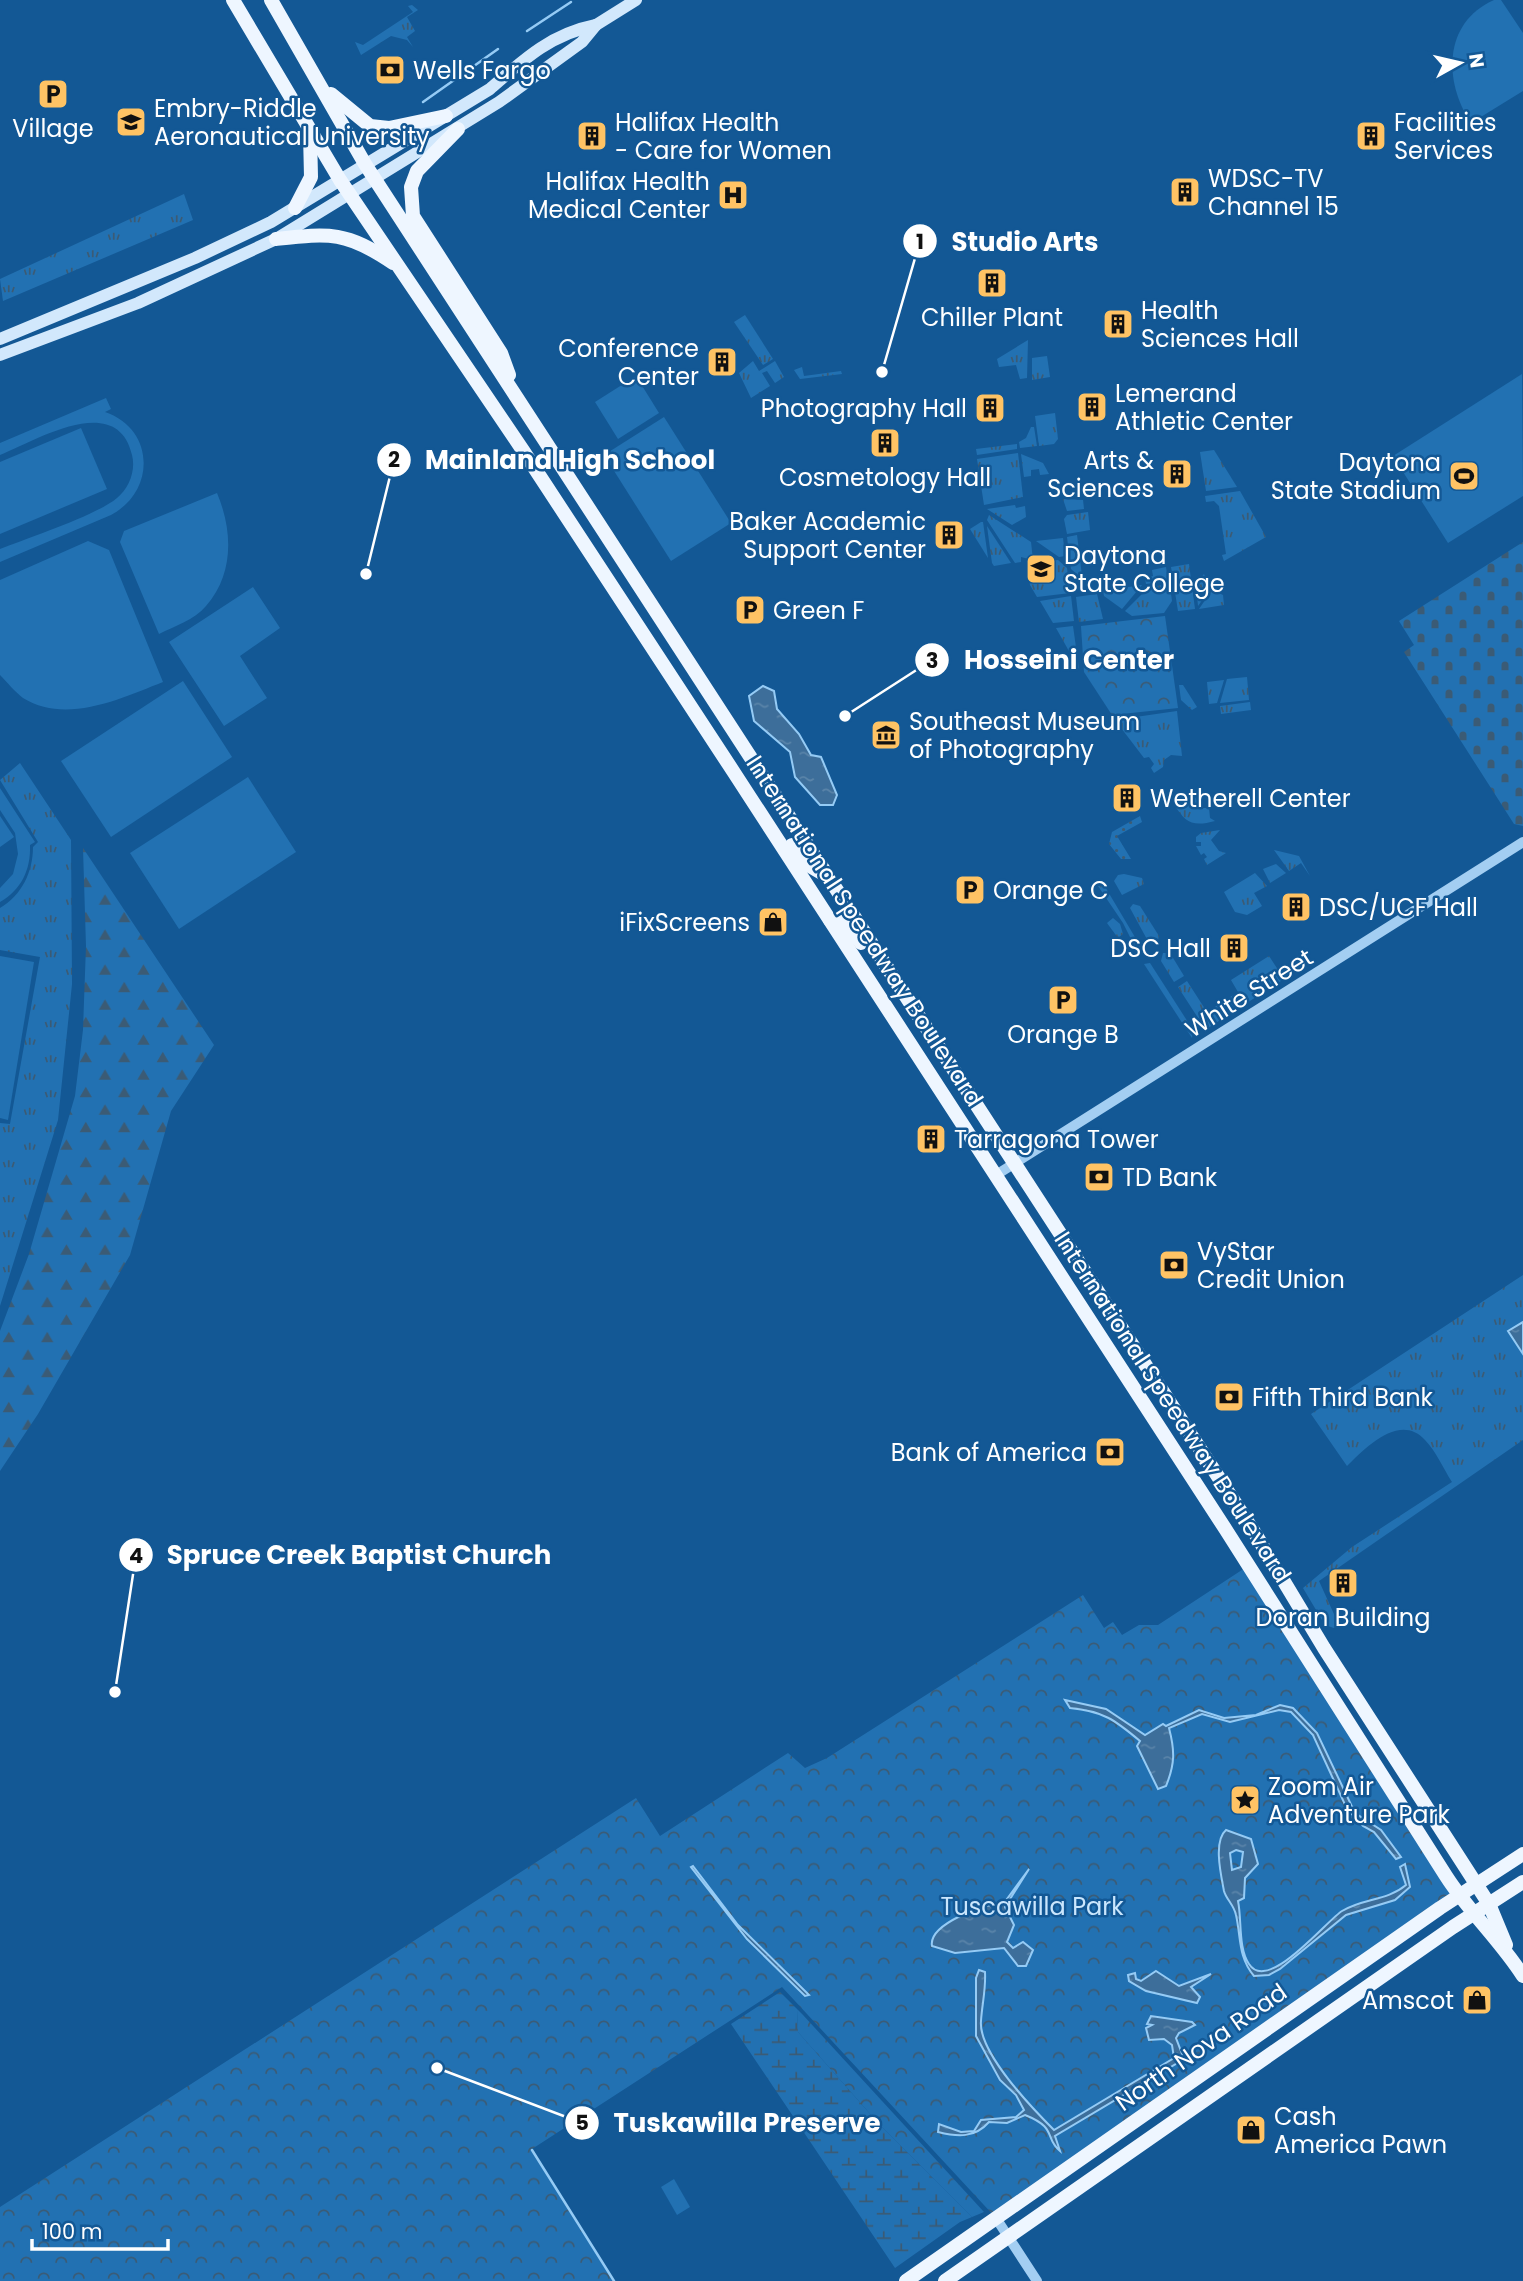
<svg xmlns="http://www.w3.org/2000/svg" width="1523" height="2281" font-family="Poppins,sans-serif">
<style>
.grass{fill:url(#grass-tufts)}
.forest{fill:url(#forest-firs)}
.wetland{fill:url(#wetland-marsh)}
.cemetery{fill:url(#cemetery-stones)}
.park{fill:url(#park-crowns)}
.garden{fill:url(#garden-dots)}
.pitch{fill:#2271b2}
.water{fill:url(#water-ripples);stroke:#95cbf5;stroke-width:2;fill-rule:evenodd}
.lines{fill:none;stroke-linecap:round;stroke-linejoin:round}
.stream{stroke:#95cbf5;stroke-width:2.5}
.tertiary{stroke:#a3cef2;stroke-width:10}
.secondary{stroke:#d2e8fc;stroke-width:12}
.primary{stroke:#eef6ff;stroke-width:14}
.labels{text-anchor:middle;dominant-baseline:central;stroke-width:5;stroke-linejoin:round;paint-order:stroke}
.poi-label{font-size:24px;fill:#fff;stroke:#135895;text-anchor:start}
.street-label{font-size:24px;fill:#fff;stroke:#135895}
.park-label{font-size:24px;fill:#cae6fd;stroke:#135895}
.leader{fill:none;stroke:#fff;stroke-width:2.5}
.callout-dot{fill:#fff;stroke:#135895;stroke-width:2.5}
.mark-label{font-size:21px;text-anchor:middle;font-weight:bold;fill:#111}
.callout-label{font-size:26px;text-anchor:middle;font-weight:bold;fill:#fff;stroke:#135895;stroke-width:5;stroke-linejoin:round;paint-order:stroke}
</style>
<defs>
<pattern id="grass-tufts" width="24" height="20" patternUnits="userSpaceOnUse" patternTransform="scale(1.75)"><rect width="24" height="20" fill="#2271b2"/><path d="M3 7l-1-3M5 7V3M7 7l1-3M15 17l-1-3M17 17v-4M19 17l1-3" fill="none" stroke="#3b5b75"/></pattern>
<pattern id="forest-firs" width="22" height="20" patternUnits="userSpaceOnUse" patternTransform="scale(1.75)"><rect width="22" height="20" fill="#2271b2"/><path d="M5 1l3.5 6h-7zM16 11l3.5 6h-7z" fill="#3b5b75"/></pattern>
<pattern id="wetland-marsh" width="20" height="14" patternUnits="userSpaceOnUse" patternTransform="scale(1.75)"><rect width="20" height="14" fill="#2271b2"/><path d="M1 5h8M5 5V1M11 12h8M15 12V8" fill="none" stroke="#3b5b75"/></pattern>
<pattern id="cemetery-stones" width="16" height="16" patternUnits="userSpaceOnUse" patternTransform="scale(1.75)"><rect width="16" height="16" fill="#2271b2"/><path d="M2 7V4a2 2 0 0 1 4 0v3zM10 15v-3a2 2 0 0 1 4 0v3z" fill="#3b5b75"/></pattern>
<pattern id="park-crowns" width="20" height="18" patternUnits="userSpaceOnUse" patternTransform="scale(1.75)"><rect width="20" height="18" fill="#2271b2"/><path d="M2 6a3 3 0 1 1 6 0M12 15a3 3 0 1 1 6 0" fill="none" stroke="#3b5b75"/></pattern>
<pattern id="garden-dots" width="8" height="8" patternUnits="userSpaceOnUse" patternTransform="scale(1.75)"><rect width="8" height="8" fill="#2271b2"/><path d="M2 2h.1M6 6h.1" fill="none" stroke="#3b5b75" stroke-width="1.8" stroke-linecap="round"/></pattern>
<pattern id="water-ripples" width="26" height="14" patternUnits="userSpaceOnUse" patternTransform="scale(1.75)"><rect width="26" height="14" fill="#3d6e9a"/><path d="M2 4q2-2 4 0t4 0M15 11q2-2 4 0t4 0" fill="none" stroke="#5a84a9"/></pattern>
</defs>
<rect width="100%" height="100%" fill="#135895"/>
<!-- grass -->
<g class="grass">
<polygon points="412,5 418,10 407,17 415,31 407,37 413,47 407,40 391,36 361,55 355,42 363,45 413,12 408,6"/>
<polygon points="184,194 193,220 3,301 0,279"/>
<polygon points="745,315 773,359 763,365 734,322"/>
<polygon points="1028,340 1027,378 1020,379 1016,365 999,367 997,359"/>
<polygon points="1047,356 1050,377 1032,380 1032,358"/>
<polygon points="753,361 759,371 775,361 784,377 775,383 767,371 762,373 770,386 751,398 739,373"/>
<polygon points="802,367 804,376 841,371 842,374 800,379 794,370"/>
<polygon points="1055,413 1058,439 1054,444 1039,446 1035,416"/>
<polygon points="1031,427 1034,427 1037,446 1020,448 1019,442 1026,438"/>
<polygon points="1017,444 1017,449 977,455 976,449"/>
<polygon points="1214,450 1237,487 1206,491 1200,452"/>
<polygon points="1018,453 1023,497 984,505 977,459"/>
<polygon points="1021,454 1043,463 1049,474 1040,475 1039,469 1031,470 1031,476 1024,477"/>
<polygon points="1240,491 1266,537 1224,561 1222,555 1226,554 1219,506 1214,501 1206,502 1205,496"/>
<polygon points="1063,499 1083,500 1084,509 1067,511"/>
<polygon points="1015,505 1016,508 1025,506 1026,517 1012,525 987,509"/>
<polygon points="1088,512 1090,530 1067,534 1064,519 1067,515"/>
<polygon points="989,515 1031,542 1033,560 1021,557 1021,562 1015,563 987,520"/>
<polygon points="981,522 983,522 988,558 970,529"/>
<polygon points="987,526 1011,563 994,566 992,563"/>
<polygon points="1077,535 1082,576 1079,576 1071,569 1067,537"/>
<polygon points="1063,538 1065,556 1059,557 1036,541"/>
<polygon points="1058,560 1067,568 1070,593 1037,597 1030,585 1028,569 1033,566 1033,563"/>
<polygon points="1189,564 1195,609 1178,611 1171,567"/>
<polygon points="1166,567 1168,581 1146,584 1145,578 1153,576 1152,570"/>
<polygon points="1204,574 1210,589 1198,606 1196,583"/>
<polygon points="1142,585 1122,609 1104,596 1103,591"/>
<polygon points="1163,585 1170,587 1172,601 1164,613 1132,616 1125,611 1149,587"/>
<polygon points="1212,590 1223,595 1224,605 1199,609"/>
<polygon points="1097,594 1103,619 1079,622 1076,597"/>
<polygon points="1071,596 1074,621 1053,623 1040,601"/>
<polygon points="1073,626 1079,669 1056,628"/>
<polygon points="1247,677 1249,700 1220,703 1227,679"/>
<polygon points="1224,680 1217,703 1209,704 1207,682"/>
<polygon points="1179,685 1183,685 1197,707 1192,710 1181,700"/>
<polygon points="1250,702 1251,710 1221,714 1220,706"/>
<polygon points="1177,711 1182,756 1171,755 1164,760 1163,767 1154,773 1151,768 1154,764 1149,757 1144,758 1115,720"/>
<path d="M20 763 71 840 72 984 58 1120 0 1306V1123L10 1124 40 957 0 950V908C22 895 33 872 33 847L38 842 0 780Z"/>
<path d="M1195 797 1201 808H1209L1210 818 1215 821C1193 827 1185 823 1174 804L1179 798Z"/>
<polygon points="0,816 14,837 0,847"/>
<polygon points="1220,830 1211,840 1219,851 1226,853 1207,865 1204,859 1207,857 1204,853 1201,855 1196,846 1201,846 1201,842 1196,842 1196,837 1201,833"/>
<polygon points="1274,850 1299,856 1310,876 1301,863 1289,871"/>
<polygon points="1276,864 1286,873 1270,883 1263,869"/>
<polygon points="1255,873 1267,886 1254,893 1262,906 1247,915 1235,912 1224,892"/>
<polygon points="1124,874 1142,878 1144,884 1122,895 1114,881 1118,875"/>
<polygon points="1104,885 1142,949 1139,955 1123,923 1098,886"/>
<polygon points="1133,904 1140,906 1159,936 1157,944 1149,943 1130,908"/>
<polygon points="1113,918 1120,924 1123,934 1118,938 1107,923"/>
<polygon points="1163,953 1170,953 1184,976 1174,982 1161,961"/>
<polygon points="1269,956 1284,979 1208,1028 1202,1024 1178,987 1187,981 1207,1012 1238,992 1231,980"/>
<polygon points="1150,963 1193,1030 1192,1038 1144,964"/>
<path d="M1523 1275V1440L1319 1581 1338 1623 1334 1628 1325 1625 1303 1588 1352 1547 1452 1482C1443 1468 1436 1451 1425 1440 1400 1412 1365 1448 1347 1466L1311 1414Z"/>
</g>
<!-- forest -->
<polygon class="forest" points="83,848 214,1045 171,1111 130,1255 38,1414 0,1471 0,1331 29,1254 75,1096 83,1030 86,946"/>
<!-- wetland -->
<polygon class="wetland" points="780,1992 797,2009 798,2032 879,2124 972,2217 960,2222 895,2268 731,2024"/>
<!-- cemetery -->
<polygon class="cemetery" points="1523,542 1523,826 1514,824 1404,652 1414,645 1399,621"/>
<!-- park -->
<g class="park">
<polygon points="1165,616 1178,708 1112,715 1084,672 1081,626"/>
<polygon points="1248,1566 1458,1895 996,2218 782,1987 532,2149 614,2281 0,2281 0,2207 636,1798 660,1836 788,1753 805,1768 827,1758 1083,1595 1104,1628 1113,1622 1122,1635 1139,1625 1158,1625"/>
<polygon points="797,2009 803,2015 984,2212 972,2217 879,2124 798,2032"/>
</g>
<!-- garden -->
<polygon class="garden" points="1140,816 1142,822 1117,836 1131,859 1121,859 1109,844 1112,832"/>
<!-- pitch -->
<g class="pitch">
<path d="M1494 0H1501L1523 33V91L1471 123C1444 83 1442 23 1494 0Z"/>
<polygon points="1522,374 1523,496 1448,543 1393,456"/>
<polygon points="636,376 659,413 618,439 595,402"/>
<path d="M106 398 111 409 105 412C155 429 156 491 111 515L0 562V549C28 538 97 515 117 498 129 488 136 471 132 455 117 390 35 441 0 455V443Z"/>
<polygon points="664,417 731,523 671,561 604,455"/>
<polygon points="81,428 107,489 0,534 0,462"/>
<path d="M217 493C233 531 234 574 206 606 194 620 175 626 159 634L120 542 124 531Z"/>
<path d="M88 541 109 550 163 682C122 698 66 725 23 698 15 692 7 682 0 675V580Z"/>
<polygon points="253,587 280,628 240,656 267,698 224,726 169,642"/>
<polygon points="183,681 232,757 111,837 61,761"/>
<polygon points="248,777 296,852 179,929 130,853"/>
<path d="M0 788 35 842 30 845C31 870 21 890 0 902V888L13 874 18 854 15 833 0 810Z"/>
<polygon points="0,956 34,962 8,1120 0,1118"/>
<polygon points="674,2179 690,2207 677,2215 661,2187"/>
</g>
<!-- water -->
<g class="water">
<polygon points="763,686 774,691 777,709 799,734 811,755 821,757 837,795 833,805 820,805 795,777 790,752 754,721 749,696"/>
<polygon points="1523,1322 1523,1354 1508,1331"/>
<path d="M1065 1700 1106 1709 1145 1735 1163 1724 1166 1726 1199 1710 1224 1718 1256 1715 1280 1705 1293 1708 1317 1733 1355 1813 1381 1830 1401 1857 1396 1859 1374 1832 1363 1826 1347 1809 1313 1735 1291 1712 1279 1710 1230 1722 1202 1714 1169 1728C1175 1751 1175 1764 1166 1786L1158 1789 1137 1746 1140 1741C1115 1720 1103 1711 1070 1708Z"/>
<path d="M1226 1830 1251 1839 1258 1864 1245 1878 1244 1898 1238 1901C1242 1920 1238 1948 1249 1964 1268 1994 1326 1921 1342 1911 1363 1898 1387 1901 1406 1885L1400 1867 1405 1864 1410 1887 1395 1900 1346 1915 1280 1969 1269 1975 1254 1976C1238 1957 1241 1937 1236 1915 1234 1905 1226 1899 1224 1891 1221 1875 1213 1841 1226 1830ZM1236 1850 1243 1852 1241 1867 1232 1870 1230 1853Z"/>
<polygon points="693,1866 738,1925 809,1995 805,1996 747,1939 691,1867"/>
<path d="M1029 1869 1005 1907 1014 1925 1007 1942 1013 1948 1023 1942 1033 1950 1026 1966H1018L1004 1948 955 1953 932 1946C928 1924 986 1903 1004 1903Z"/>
<path d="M979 1970 985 1972C986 1990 982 2004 981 2021 978 2052 1033 2109 1054 2130L1174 2058 1172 2045 1164 2039 1149 2040 1146 2028 1152 2025 1147 2024 1151 2016 1192 2022 1195 2025 1179 2033 1176 2038 1184 2059 1055 2136 1060 2151C1044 2138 1058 2128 1025 2115L1007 2123 989 2122C975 2138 958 2137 938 2132L939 2124 961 2132 974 2131 981 2120 1016 2117 1024 2110 1016 2095 1000 2080 976 2036V1978Z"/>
<polygon points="1156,1971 1179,1986 1211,1974 1191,1987 1200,1997 1197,2003 1146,1991 1129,1981 1128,1975 1135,1973 1136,1979 1141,1981"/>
</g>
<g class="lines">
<!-- stream -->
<g class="stream">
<polyline points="527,31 571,2"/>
<polyline points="423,102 498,49"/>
<polyline points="532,2150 614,2281"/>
</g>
<!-- tertiary -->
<g class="tertiary">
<polyline points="996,1175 1523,842"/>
<polyline points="996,2218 1037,2281"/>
</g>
<!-- secondary -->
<g class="secondary">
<path d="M0 339 195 258 271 222 490 89C524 59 551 34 596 25"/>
<polyline points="0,355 138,303 276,239 499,102 582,42 596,25 636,0"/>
</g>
<!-- primary -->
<g class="primary">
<path d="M233 0 340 180 524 452 733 771 1226 1530 1446 1876C1469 1912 1500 1940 1523 1976"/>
<polyline points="271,0 365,164 1256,1535 1324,1648 1489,1904 1506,1945"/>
<polyline points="331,94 370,126 389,128 446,116"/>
<polyline points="458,129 417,171 411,187 413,216 501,353 509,375"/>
<polyline points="295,208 311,177 310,133"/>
<path d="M276 239C330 233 346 231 393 263"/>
<polyline points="792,845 808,865 825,875"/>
<polyline points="830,920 843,922 861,943"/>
<polyline points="906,2281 1440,1908 1523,1854"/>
<polyline points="945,2281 1453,1927 1523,1882"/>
</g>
</g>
<!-- icons -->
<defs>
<g id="bank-square" transform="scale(1.575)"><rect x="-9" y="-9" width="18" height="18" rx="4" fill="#ffc364" stroke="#135895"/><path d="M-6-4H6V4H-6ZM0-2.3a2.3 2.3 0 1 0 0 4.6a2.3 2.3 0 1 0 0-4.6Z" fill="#111"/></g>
<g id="parking-square" transform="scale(1.575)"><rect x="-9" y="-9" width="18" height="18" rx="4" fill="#ffc364" stroke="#135895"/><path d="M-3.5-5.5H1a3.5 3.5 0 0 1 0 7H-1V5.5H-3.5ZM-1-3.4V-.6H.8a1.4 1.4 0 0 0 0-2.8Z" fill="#111"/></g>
<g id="university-square" transform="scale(1.575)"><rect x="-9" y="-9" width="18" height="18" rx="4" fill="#ffc364" stroke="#135895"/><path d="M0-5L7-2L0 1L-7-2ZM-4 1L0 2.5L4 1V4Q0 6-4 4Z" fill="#111"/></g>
<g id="building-square" transform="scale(1.575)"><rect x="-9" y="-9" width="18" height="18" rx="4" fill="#ffc364" stroke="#135895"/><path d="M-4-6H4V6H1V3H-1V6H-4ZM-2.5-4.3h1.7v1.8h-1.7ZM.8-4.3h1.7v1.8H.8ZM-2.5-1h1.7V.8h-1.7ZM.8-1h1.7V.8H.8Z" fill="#111"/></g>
<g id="hospital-square" transform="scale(1.575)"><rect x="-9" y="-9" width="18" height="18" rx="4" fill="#ffc364" stroke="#135895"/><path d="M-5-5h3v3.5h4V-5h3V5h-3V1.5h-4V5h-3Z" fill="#111"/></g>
<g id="stadium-square" transform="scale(1.575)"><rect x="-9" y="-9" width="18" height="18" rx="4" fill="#ffc364" stroke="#135895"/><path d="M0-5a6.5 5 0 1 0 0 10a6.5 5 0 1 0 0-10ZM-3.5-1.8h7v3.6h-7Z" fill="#111"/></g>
<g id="museum-square" transform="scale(1.575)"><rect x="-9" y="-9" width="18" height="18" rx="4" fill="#ffc364" stroke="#135895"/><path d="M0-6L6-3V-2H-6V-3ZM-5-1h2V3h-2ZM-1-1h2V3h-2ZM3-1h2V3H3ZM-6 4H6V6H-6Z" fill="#111"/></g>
<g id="shop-square" transform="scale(1.575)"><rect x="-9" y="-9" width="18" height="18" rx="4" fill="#ffc364" stroke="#135895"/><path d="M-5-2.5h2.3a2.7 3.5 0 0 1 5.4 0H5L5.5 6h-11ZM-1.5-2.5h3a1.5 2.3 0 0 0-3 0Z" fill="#111"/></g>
<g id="sight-square" transform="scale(1.575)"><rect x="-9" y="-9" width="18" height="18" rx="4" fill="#ffc364" stroke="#135895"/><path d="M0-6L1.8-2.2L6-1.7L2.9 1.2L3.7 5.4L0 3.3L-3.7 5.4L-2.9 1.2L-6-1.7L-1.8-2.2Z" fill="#111"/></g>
</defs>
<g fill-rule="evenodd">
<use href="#bank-square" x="390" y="70"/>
<use href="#parking-square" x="53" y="94"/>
<use href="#university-square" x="131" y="122"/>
<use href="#building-square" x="592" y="136"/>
<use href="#building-square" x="1371" y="136"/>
<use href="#building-square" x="1185" y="192"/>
<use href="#hospital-square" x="733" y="195"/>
<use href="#building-square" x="992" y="283"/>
<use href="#building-square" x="1118" y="324"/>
<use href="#building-square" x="722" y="362"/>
<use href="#building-square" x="1092" y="407"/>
<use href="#building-square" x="990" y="408"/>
<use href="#building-square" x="885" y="443"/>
<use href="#building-square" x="1177" y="474"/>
<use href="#stadium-square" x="1464" y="476"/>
<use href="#building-square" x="949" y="535"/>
<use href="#university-square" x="1041" y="569"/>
<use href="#parking-square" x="750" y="610"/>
<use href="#museum-square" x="886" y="735"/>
<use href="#building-square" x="1127" y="798"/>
<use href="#parking-square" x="970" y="890"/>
<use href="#building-square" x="1296" y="907"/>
<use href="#shop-square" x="773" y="922"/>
<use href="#building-square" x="1234" y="948"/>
<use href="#parking-square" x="1063" y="1000"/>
<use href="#building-square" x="931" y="1139"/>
<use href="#bank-square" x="1099" y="1177"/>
<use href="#bank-square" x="1174" y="1265"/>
<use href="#bank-square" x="1229" y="1397"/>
<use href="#bank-square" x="1110" y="1452"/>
<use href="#building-square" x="1343" y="1583"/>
<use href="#sight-square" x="1245" y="1800"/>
<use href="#shop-square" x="1477" y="2000"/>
<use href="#shop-square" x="1251" y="2130"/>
</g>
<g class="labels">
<!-- poi labels -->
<g class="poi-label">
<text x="413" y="70">Wells Fargo</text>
<text x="154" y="108">Embry-Riddle<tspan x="154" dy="28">Aeronautical University</tspan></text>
<text x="615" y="122">Halifax Health<tspan x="615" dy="28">- Care for Women</tspan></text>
<text x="1394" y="122">Facilities<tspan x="1394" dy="28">Services</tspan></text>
<text x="53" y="128" text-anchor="middle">Village</text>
<text x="1208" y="178">WDSC-TV<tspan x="1208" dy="28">Channel 15</tspan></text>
<text x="710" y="181" text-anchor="end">Halifax Health<tspan x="710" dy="28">Medical Center</tspan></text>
<text x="1141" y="310">Health<tspan x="1141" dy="28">Sciences Hall</tspan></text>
<text x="992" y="317" text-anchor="middle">Chiller Plant</text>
<text x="699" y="348" text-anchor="end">Conference<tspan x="699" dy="28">Center</tspan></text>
<text x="1115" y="393">Lemerand<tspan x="1115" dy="28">Athletic Center</tspan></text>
<text x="967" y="408" text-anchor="end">Photography Hall</text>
<text x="1154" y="460" text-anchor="end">Arts &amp;<tspan x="1154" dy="28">Sciences</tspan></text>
<text x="1441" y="462" text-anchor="end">Daytona<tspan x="1441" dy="28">State Stadium</tspan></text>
<text x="885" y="477" text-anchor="middle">Cosmetology Hall</text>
<text x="926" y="521" text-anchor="end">Baker Academic<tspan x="926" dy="28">Support Center</tspan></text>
<text x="1064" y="555">Daytona<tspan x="1064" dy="28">State College</tspan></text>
<text x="773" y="610">Green F</text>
<text x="909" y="721">Southeast Museum<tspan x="909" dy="28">of Photography</tspan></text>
<text x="1150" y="798">Wetherell Center</text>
<text x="993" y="890">Orange C</text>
<text x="1319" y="907">DSC/UCF Hall</text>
<text x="750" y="922" text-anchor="end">iFixScreens</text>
<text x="1211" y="948" text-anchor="end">DSC Hall</text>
<text x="1063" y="1034" text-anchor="middle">Orange B</text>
<text x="954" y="1139">Tarragona Tower</text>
<text x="1122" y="1177">TD Bank</text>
<text x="1197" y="1251">VyStar<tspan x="1197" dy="28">Credit Union</tspan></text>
<text x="1252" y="1397">Fifth Third Bank</text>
<text x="1087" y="1452" text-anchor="end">Bank of America</text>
<text x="1343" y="1617" text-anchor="middle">Doran Building</text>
<text x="1268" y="1786">Zoom Air<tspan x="1268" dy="28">Adventure Park</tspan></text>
<text x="1454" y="2000" text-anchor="end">Amscot</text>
<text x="1274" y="2116">Cash<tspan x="1274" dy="28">America Pawn</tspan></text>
</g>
<!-- street labels -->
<g class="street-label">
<text transform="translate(865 931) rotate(57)">International Speedway Boulevard</text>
<text transform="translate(1249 993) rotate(-32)">White Street</text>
<text transform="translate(1173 1407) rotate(57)">International Speedway Boulevard</text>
<text transform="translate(1201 2047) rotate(-35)">North Nova Road</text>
</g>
<!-- park labels -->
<g class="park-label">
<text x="1032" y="1906">Tuscawilla Park</text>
</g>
</g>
<!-- callouts -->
<path class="leader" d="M882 372L920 241M366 574L394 460M845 716L932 660M115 1692L136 1555M437 2068L582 2123"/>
<g class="callout-dot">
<circle cx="882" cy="372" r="7"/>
<circle cx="366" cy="574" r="7"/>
<circle cx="845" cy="716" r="7"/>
<circle cx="115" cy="1692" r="7"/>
<circle cx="437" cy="2068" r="7"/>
<circle cx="920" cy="241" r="18"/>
<circle cx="394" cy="460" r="18"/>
<circle cx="932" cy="660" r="18"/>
<circle cx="136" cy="1555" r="18"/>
<circle cx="582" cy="2123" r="18"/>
</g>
<g class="mark-label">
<text x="920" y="249">1</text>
<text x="394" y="467">2</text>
<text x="932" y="668">3</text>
<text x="136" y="1563">4</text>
<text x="582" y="2130">5</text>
</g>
<g class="callout-label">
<text x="1025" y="251">Studio Arts</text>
<text x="570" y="469">Mainland High School</text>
<text x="1069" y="669">Hosseini Center</text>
<text x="359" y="1564">Spruce Creek Baptist Church</text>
<text x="747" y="2132">Tuskawilla Preserve</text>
</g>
<!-- north arrow -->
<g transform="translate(1460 63) rotate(82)" stroke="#135895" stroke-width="5" paint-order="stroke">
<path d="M0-5L12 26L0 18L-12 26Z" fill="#ffffff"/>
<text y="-10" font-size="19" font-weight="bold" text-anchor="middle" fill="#ffffff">N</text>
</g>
<!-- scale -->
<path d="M32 2239v10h136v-10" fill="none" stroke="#ffffff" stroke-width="3.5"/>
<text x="42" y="2239" font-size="21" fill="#ffffff" stroke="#135895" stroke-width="5" paint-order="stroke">100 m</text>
</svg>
